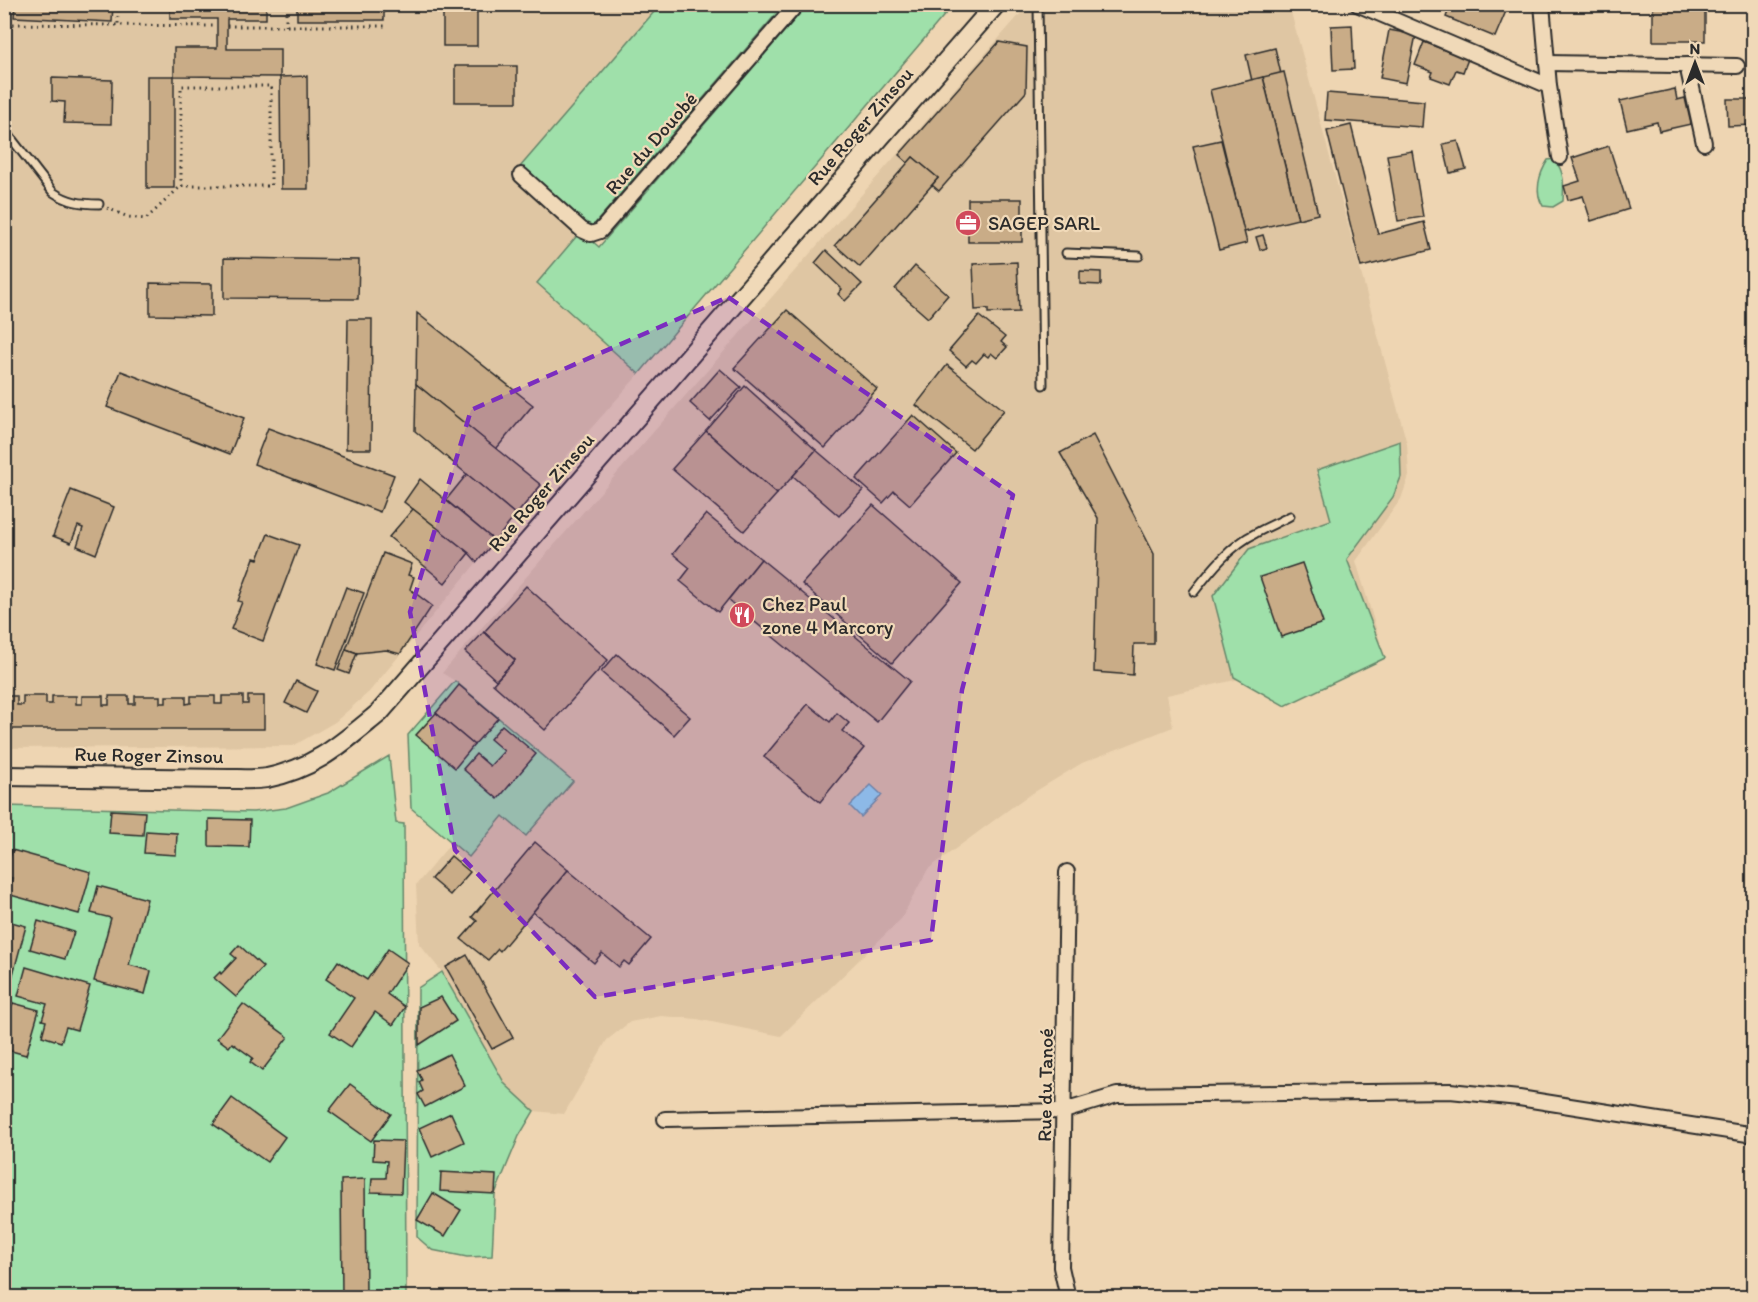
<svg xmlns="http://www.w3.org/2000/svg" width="1758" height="1302" font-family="Itim,sans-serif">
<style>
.built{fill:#dfc6a3}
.green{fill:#9fe0aa;stroke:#65866a;stroke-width:1.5}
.water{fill:#92ddf2;stroke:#6996a2;stroke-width:1.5}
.building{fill:#c9ac87;stroke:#2b2b2b;stroke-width:1.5}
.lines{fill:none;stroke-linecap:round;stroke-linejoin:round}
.service-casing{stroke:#2b2b2b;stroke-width:11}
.minor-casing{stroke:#2b2b2b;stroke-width:18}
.tertiary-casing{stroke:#2b2b2b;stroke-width:22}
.path{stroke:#2b2b2b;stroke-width:3;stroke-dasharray:1.5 4.5;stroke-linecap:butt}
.service{stroke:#f0d9b8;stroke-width:7}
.minor{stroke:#f0d9b8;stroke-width:14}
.tertiary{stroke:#f0d9b8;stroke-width:18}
.marked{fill:#7b2cbf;fill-opacity:0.2;stroke:#7b2cbf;stroke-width:4.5;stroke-dasharray:12 8;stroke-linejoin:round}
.labels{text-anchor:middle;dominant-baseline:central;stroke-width:4.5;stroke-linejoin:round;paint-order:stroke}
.street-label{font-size:20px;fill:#2b2b2b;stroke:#f0d9b8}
.poi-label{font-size:20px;fill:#2b2b2b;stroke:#f0d9b8;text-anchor:start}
</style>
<rect width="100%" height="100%" fill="#eed5b2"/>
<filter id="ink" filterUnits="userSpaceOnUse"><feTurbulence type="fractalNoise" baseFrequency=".0167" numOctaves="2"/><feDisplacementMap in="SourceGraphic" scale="12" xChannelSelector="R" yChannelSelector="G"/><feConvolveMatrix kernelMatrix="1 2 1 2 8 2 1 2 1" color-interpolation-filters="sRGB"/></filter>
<g filter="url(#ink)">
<!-- built -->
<g class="built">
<polygon points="4,5 660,5 515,174 581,231 537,283 639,374 541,485 369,692 335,722 293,746 5,748"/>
<polygon points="1028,5 1289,5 1407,444 1409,476 1401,499 1356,561 1385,658 1285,706 1240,679 1167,695 1173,727 1082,763 1023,799 928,869 901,919 781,1036 697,1019 661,1016 630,1022 607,1040 564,1114 534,1111 505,1084 442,972 419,944 416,885 451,843 469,857 503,816 526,835 573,781 455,681 442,673"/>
</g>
<!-- green -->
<g class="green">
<polygon points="660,5 784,5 591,228 520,167"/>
<polygon points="807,5 953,5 639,374 537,283 581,231 599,247"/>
<path d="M1554 159C1565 172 1564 185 1563 201L1553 207 1543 206C1534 192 1539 174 1548 160Z"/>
<polygon points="1400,441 1401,477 1393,497 1347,559 1385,658 1285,706 1234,677 1213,596 1249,549 1331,520 1317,470"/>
<polygon points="455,681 573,781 526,836 503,816 469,857 411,808 408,735"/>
<polygon points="389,756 396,823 404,824 406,1297 5,1298 5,806 253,812 286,808 328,793"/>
<polygon points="442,972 505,1084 534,1111 519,1136 495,1194 492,1256 467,1257 432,1250 417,1237 418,988"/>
</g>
<!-- water -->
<polygon class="water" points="871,785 882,795 861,817 850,806"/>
<!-- building -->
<g class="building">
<polygon points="15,4 113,4 112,22 14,17"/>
<polygon points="170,4 266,4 266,19 227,19 227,49 280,49 280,77 174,76 174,48 217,48 217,19 170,19"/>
<rect x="297" y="4" width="87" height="16"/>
<rect x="443" y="4" width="34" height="42"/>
<polygon points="1451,4 1509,4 1495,37 1446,17"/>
<rect x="1653" y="5" width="52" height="36"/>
<polygon points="1352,25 1354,69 1333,70 1331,26"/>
<polygon points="1389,30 1416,35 1406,83 1380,78"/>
<polygon points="999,42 1027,47 1026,92 939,191 932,185 938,178 913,157 908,163 899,155"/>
<polygon points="1424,42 1468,59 1463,72 1456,70 1450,84 1431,77 1433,72 1415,65"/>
<polygon points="1275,48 1281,74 1252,81 1246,55"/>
<rect x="455" y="66" width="62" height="36"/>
<polygon points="1284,72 1318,214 1298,219 1263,77"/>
<rect x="147" y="76" width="27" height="112"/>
<polygon points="307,76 308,189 281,189 280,77"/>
<polygon points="1263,77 1298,219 1244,232 1210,90"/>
<polygon points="52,78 112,80 111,124 64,123 65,102 52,101"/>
<polygon points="1675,89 1677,100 1685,98 1691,124 1659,131 1657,122 1627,129 1620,101"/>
<polygon points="1327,93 1424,101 1422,127 1325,120"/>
<polygon points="1727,99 1754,99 1754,125 1728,126"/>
<polygon points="1351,125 1378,234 1424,222 1431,250 1361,267 1327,131"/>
<polygon points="1221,140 1247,243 1219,250 1193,146"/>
<polygon points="1458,141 1466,169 1450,173 1443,144"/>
<polygon points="1609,146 1629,209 1591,221 1583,196 1568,200 1564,186 1580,181 1572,158"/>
<polygon points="1412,151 1423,217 1398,221 1387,155"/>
<polygon points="913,157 938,178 860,267 835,245"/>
<rect x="968" y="199" width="54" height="43"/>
<polygon points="1263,235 1267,248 1260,250 1256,237"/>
<polygon points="826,250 862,284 845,301 838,294 842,289 815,263"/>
<polygon points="224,258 359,260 358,299 224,298"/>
<polygon points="1017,262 1019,312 988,313 988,309 975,310 973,264"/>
<polygon points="915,266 948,295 928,318 895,289"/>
<polygon points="1080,271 1101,272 1101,285 1080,284"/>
<polygon points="150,283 212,284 212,316 150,315"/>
<polygon points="787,310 877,389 825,448 734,368"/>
<polygon points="417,313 533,405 496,449 416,384"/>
<polygon points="979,316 1005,337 1001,342 1007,347 997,358 991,353 988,357 984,354 976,363 972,360 966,366 949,351"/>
<polygon points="348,319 372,319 371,449 346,449"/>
<polygon points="947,365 1004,410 972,449 916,405"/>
<polygon points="720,369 741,387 710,421 690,403"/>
<polygon points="121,371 244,418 230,454 107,407"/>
<polygon points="416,384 541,485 516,515 415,431"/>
<polygon points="745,386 816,450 777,494 706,431"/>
<polygon points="913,415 956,453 910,505 894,491 883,503 856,479"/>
<polygon points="268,428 394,475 380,512 254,464"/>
<polygon points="706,431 777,494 744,531 672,469"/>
<polygon points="1093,435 1154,554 1154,644 1134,644 1133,675 1094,672 1098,518 1060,453"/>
<polygon points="816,450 863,490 839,516 793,476"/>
<polygon points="467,474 516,515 495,541 446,500"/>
<polygon points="420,479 495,541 477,562 469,553 404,502"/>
<polygon points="71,490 114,507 96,554 77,546 83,528 78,526 71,543 53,536"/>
<polygon points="873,505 962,583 892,663 802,584"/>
<polygon points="413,509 469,553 445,583 389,537"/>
<polygon points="706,514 761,559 718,612 680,581 690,568 673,554"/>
<polygon points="268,534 299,545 263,641 231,629 242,602 238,601 254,558 258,559"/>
<polygon points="383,553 412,564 408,575 414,577 410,589 432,606 400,654 386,650 357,653 346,649"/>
<polygon points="761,559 910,681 877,722 728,600"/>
<polygon points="1302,563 1323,623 1281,637 1260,577"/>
<polygon points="526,586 608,660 545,730 493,684 515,660 484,632"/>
<polygon points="346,587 364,593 335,670 317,664"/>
<polygon points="484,632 515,660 496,680 465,652"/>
<polygon points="346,649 357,653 349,674 338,670"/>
<polygon points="617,654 690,717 674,735 601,672"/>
<polygon points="296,681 317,691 306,713 285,703"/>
<polygon points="459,685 498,718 474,745 436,713"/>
<polygon points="4,696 17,696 17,705 23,705 23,696 46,696 46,704 52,704 52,696 76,696 76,704 82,704 82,696 103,696 103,705 109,705 109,696 129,696 129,704 135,704 135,696 160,696 160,703 166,703 166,696 186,696 186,704 191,703 191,696 215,696 215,704 222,704 222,696 243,696 243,704 248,704 248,696 264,696 264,729 4,729"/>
<polygon points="808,704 830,722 837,713 849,723 842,731 864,748 820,802 764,757"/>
<polygon points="436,713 474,745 455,768 416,735"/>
<polygon points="502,725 536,754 498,799 463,769 476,754 490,766 504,751 490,739"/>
<polygon points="111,810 145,812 143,835 109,833"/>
<polygon points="209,819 250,820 249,847 209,846"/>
<polygon points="146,831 177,833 176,855 144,853"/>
<polygon points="535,842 568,870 500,951 498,949 488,960 461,939 477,921 472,917"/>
<polygon points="12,850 91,872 79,914 7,894 12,878 5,876"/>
<polygon points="451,856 470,872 450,895 431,879"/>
<polygon points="568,870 651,939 629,965 624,961 619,967 602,953 594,963 533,912"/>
<polygon points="98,886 147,899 129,965 151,971 145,994 94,981 111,918 91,913"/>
<polygon points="4,920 26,926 4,1008"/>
<polygon points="38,921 74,932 65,959 30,949"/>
<polygon points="239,945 263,967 236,997 214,978 220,972 221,974 236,958 231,954"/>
<polygon points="388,949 408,963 387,994 405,1007 393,1025 375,1012 351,1047 330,1033 354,998 326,979 338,961 367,980"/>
<polygon points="467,955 513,1038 492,1049 446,967"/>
<polygon points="26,967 90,986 77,1030 66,1027 61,1042 42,1036 46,1021 42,1020 47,1004 18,996"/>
<polygon points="441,997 456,1021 419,1045 419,1007"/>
<polygon points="13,1003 39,1010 26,1055 4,1049 4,1031"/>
<polygon points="243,1004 288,1037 262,1071 250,1062 253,1058 232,1043 229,1047 217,1038"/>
<polygon points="449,1054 465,1086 425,1107 418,1094 423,1091 419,1082 422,1080 417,1070"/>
<polygon points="350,1084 391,1114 371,1141 329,1111"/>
<polygon points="232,1098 285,1137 267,1162 213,1124"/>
<polygon points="451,1113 464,1142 432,1157 419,1128"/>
<polygon points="374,1140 403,1141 401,1193 371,1192 372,1178 386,1178 387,1161 373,1160"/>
<polygon points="441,1172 496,1175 495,1194 440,1191"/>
<polygon points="365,1179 366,1298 342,1298 341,1180"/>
<polygon points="433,1193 461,1210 445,1236 417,1220"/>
</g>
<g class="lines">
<!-- service casing -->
<g class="service-casing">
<g id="service">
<polyline points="1038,4 1043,385"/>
<path d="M4 129 53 192C68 202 81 204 99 204"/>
<polyline points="1066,253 1139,256"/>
<path d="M1194 592C1211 570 1231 545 1256 533 1267 527 1279 522 1290 516"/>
</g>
</g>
<!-- minor casing -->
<g class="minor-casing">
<g id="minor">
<polyline points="1357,4 1549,86"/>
<polyline points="1542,4 1549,86 1560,157"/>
<polyline points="1547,63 1737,66"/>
<polyline points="1687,65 1704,143"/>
<polyline points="521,175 582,230 591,234 600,231 797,4"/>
<polyline points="1067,872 1061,1267 1068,1298"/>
<polyline points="665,1119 1064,1111 1117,1095 1450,1091 1519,1098 1754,1135"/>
</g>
</g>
<!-- tertiary casing -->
<g class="tertiary-casing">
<path id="tertiary" d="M4 776 229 779C241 779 254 780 267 778 316 768 342 743 379 713L996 4"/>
</g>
<!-- path -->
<g class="path">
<polyline points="9,4 9,24 217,26"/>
<polyline points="118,4 118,25"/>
<polyline points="227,26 386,26"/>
<polyline points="286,26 286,4"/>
<polyline points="107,208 128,217 146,219 181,186 271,186 271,86 181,86 181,186"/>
</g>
<!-- service -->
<use href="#service" class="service"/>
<!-- minor -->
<use href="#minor" class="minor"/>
<!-- tertiary -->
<use href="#tertiary" class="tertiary"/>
</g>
</g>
<!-- marked area -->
<path class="marked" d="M728 297 1013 495 962 690 931 940 595 997 455 850 410 612 471 410Z"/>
<!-- icons -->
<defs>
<g id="office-disc" transform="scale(1.35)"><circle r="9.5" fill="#d1495b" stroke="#f0d9b8"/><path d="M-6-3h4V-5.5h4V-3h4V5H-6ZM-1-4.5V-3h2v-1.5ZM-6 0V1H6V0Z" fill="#fff"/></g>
<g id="restaurant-disc" transform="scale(1.35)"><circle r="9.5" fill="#d1495b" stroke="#f0d9b8"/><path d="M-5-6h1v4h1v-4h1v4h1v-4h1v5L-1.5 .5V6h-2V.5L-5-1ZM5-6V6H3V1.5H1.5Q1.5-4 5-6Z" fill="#fff"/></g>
</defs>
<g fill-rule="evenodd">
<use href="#office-disc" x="968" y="223"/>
<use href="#restaurant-disc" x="742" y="615"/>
</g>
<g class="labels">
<!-- street labels -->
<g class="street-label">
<text transform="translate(860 126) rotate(-49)">Rue Roger Zinsou</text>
<text transform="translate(651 143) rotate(-49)">Rue du Douobé</text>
<text transform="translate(541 492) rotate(-49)">Rue Roger Zinsou</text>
<text transform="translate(149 755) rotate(1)">Rue Roger Zinsou</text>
<text transform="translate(1045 1085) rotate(-89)">Rue du Tanoé</text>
</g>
<!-- poi labels -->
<g class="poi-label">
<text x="988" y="223">SAGEP SARL</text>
<text x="762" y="604">Chez Paul<tspan x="762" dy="23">zone 4 Marcory</tspan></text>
</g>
</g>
<!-- margin -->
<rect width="1758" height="1302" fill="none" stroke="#f0d9b8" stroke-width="24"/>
<rect x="12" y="12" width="1734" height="1278" fill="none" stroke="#2b2b2b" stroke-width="2" filter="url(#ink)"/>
<!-- north arrow -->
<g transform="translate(1695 63)" stroke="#f0d9b8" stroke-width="4.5" paint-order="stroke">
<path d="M0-4.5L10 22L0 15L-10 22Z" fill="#2b2b2b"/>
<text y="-9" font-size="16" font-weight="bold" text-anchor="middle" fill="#2b2b2b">N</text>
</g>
</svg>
